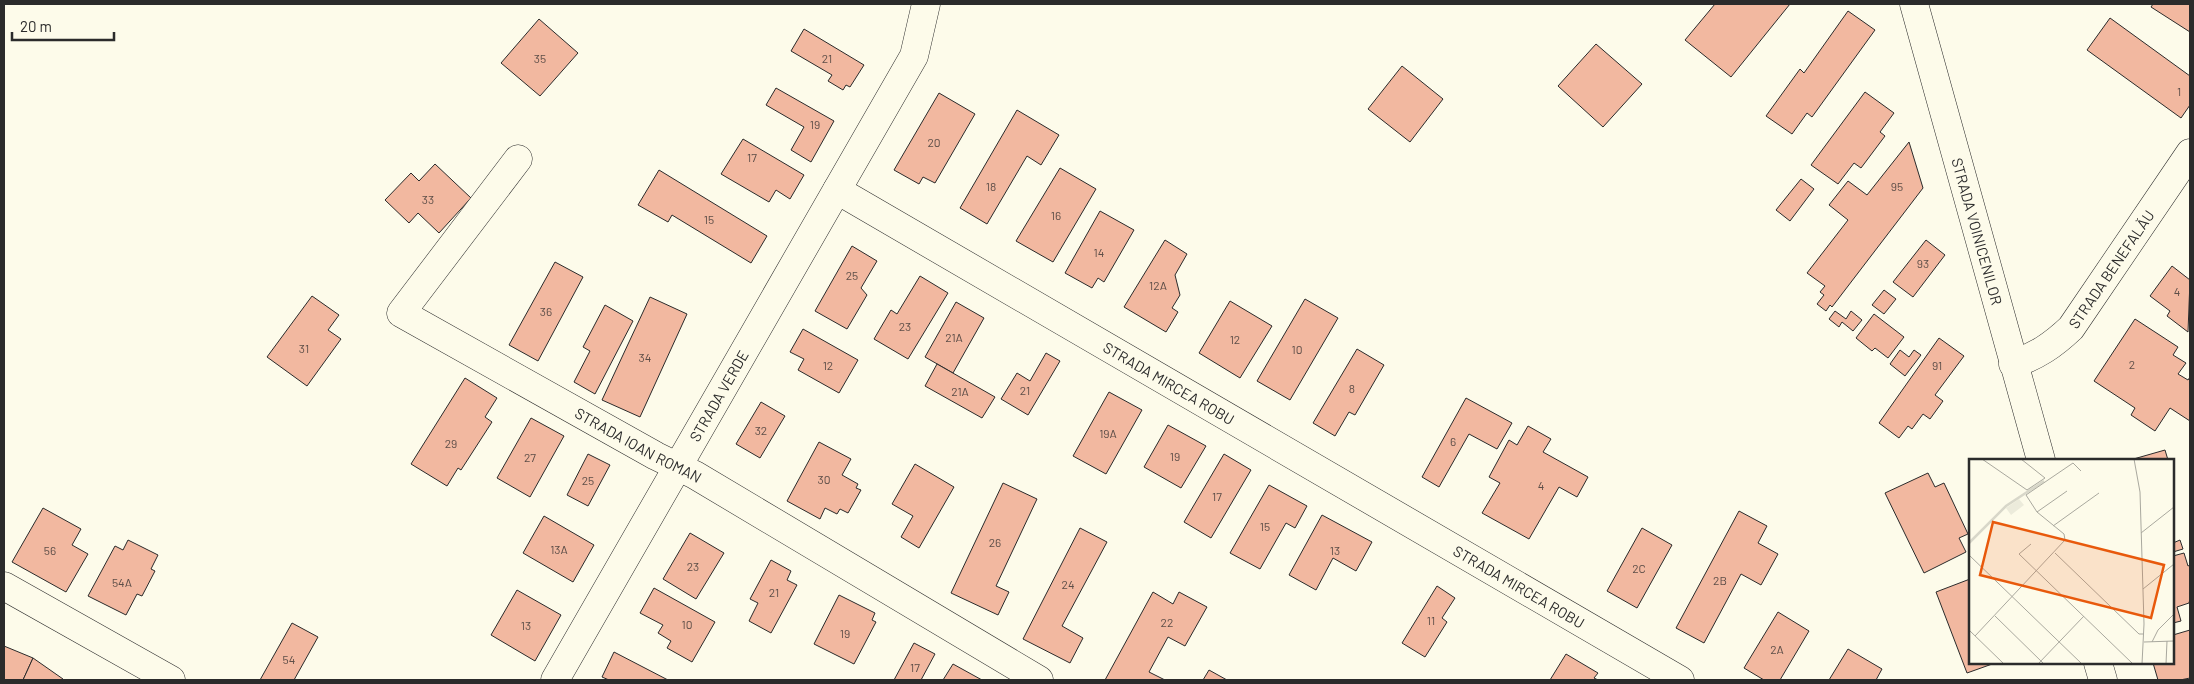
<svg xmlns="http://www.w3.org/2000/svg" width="2194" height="684" font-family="Barlow,sans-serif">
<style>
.building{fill:#f2b8a0;stroke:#2b2b2b}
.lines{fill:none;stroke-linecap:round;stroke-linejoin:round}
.street-casing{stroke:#2b2b2b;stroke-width:29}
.primary-casing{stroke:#2b2b2b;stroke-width:29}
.street{stroke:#fdfbea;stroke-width:28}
.primary{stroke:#fdfbea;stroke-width:28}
.labels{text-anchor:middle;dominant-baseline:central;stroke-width:4;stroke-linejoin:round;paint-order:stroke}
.number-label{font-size:12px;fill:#5d4e48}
.street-label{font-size:15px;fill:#2b2b2b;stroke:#fdfbea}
.inset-river{fill:none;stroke:#d8d7c9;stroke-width:2.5}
.inset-road{fill:none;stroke:#a9a89e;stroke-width:1}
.view{fill:#e8590c;fill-opacity:0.15;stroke:#e8590c;stroke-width:2.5}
.inset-edge{fill:none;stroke:#2b2b2b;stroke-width:2.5}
</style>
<rect width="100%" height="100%" fill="#fdfbea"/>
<!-- building -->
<g class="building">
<polygon points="1715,4 1790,4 1731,77 1685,40"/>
<polygon points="2153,4 2190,4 2190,32 2151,7"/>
<polygon points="1848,11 1875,30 1812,117 1807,113 1792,134 1766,116 1800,69 1804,73"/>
<polygon points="2110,18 2190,76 2190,105 2181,118 2087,50"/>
<polygon points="539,19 578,53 540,96 501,63"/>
<polygon points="804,29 864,65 850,87 846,85 843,90 828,81 832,75 791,51"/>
<polygon points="1596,44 1642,84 1603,127 1558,86"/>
<polygon points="1402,66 1443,99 1410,142 1368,109"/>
<polygon points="776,88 834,121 811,162 791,150 804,127 766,105"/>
<polygon points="1865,92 1894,113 1880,132 1885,136 1861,168 1854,163 1838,184 1811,165"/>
<polygon points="939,93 975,114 935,183 923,177 919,184 894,170"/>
<polygon points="1017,110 1059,135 1041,165 1027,156 987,224 960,208"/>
<polygon points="743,139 804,175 790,199 776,190 769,202 721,174"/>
<polygon points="1909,142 1923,188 1832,307 1830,305 1826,311 1817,304 1824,295 1820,292 1825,286 1807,273 1848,220 1829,205 1848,181 1867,195"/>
<polygon points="435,164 471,198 439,233 418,213 409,223 385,200 411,173 419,181"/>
<polygon points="1060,168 1096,189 1053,262 1016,241"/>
<polygon points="659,170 767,236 751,263 672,215 668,222 638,205"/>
<polygon points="1801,179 1814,189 1790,221 1776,210"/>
<polygon points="1100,211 1134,230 1104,282 1098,278 1092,288 1065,273"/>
<polygon points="1165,240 1187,254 1175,275 1180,295 1172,308 1178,312 1166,332 1124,307"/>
<polygon points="1926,240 1945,255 1913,297 1893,282"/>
<polygon points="852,246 877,261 861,288 867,295 847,329 815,311"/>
<polygon points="555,262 583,277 538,361 509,345"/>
<polygon points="2172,266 2190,280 2188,332 2167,316 2170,311 2150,296"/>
<polygon points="920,276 948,293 908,359 874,339 891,310 897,314"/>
<polygon points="1884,290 1896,299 1884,314 1872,305"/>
<polygon points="312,296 339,315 328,330 341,339 307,386 267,357"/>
<polygon points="650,297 687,314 640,417 602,400"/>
<polygon points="1305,299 1338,318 1290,400 1257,381"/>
<polygon points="1230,301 1272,326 1240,378 1199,353"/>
<polygon points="956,302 984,318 953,373 925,357"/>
<polygon points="605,305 633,321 595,394 574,382 590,351 583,347"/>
<polygon points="1835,311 1846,319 1851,311 1862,320 1853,331 1842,322 1839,327 1829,319"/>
<polygon points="1874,314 1904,337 1888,358 1875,348 1872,351 1856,338"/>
<polygon points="2135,319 2178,347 2173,355 2186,363 2178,374 2188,380 2190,377 2190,421 2170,408 2155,431 2131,415 2135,408 2094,381"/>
<polygon points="803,329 858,360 839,393 798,370 804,359 790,352"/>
<polygon points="1939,338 1964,356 1935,395 1943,401 1930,419 1923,414 1912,429 1908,426 1899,438 1879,423"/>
<polygon points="1357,349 1384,365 1355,415 1349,412 1335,436 1313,423"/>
<polygon points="1900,350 1909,357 1914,350 1921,355 1905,376 1890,364"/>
<polygon points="1046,353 1060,361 1028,415 1001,399 1017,373 1030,381"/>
<polygon points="937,364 995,397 982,418 925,386"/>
<polygon points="465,378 497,398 485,417 492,422 461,470 458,468 447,486 411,464"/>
<polygon points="1109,392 1142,410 1106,474 1073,456"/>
<polygon points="1466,398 1512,423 1497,449 1469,434 1439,487 1422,477"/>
<polygon points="761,402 785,416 760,458 736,444"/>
<polygon points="531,418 564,436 530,497 497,478"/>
<polygon points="1168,425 1206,446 1181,488 1144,467"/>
<polygon points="1528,426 1551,439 1543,452 1588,477 1577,497 1559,487 1529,539 1482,513 1500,483 1489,477 1509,440 1517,445"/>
<polygon points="819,442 851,459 842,475 858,484 856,488 861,490 848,513 840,509 837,514 825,508 820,519 787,501"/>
<polygon points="2165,450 2168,460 2130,460"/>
<polygon points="588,454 610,465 588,506 567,495"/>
<polygon points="1224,454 1251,470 1211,538 1184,522"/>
<polygon points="915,464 954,487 919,548 901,537 913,516 892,504"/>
<polygon points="1928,473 1935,487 1944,483 1968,534 1959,538 1966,552 1924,573 1885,493"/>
<polygon points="1003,483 1037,499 996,586 1009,592 998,615 951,593"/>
<polygon points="1269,485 1307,506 1295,528 1286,523 1260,569 1230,553"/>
<polygon points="43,508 81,529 72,545 88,554 66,592 12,562"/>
<polygon points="1739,511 1767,526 1758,543 1778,554 1761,585 1741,574 1704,643 1676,628"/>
<polygon points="1322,515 1372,542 1356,571 1333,558 1316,590 1289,575"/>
<polygon points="544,516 594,545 573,582 523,553"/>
<polygon points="1080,528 1107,542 1062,626 1083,638 1070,663 1023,639"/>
<polygon points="1642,528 1672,545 1637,608 1607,591"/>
<polygon points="690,533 724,553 696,599 663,579"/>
<polygon points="128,540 158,555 151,569 155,571 142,596 137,594 126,615 88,596 115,546 123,550"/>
<polygon points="2180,540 2183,549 2173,552 2173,543"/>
<polygon points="2184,553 2188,566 2190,565 2190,599 2189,603 2177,607 2181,621 2173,623 2173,556"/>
<polygon points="771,560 791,571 787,580 797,585 771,633 749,621 758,603 750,599"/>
<polygon points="1970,579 1970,663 1995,663 1967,673 1936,592"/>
<polygon points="1437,586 1455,598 1442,618 1447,622 1425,657 1402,643"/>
<polygon points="654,588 715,622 692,662 667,648 671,641 658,633 663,625 640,613"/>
<polygon points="517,590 561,615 535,661 491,635"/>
<polygon points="1153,592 1173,604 1179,592 1207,607 1185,646 1168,637 1149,672 1165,680 1105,680"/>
<polygon points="839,595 875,613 872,620 876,622 854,664 814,644"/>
<polygon points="1778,612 1809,631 1780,680 1764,680 1744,668"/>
<polygon points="292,623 318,637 294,680 260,680"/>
<polygon points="2190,630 2190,678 2180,680 2158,680 2153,663 2173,663 2173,635"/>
<polygon points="914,643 935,654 921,680 894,680"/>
<polygon points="4,646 33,658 23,680 4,680"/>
<polygon points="1848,649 1882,669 1876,680 1829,680"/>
<polygon points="614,652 668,680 609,680 602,677"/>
<polygon points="1566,654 1598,673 1594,678 1598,680 1550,680"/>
<polygon points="33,658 63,679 62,680 23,680"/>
<polygon points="953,664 982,680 943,680"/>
<polygon points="1209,670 1227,680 1203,680"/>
</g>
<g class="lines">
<!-- street casing -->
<g class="street-casing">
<g id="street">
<path id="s1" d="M518 159 401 313 656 456 695 475 1039 680"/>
<path id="s2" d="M837 190 1680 680"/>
<path id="s3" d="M2013 364C2037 356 2053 345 2071 328L2190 153"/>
<polyline points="4,586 171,680"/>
<path id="s4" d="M555 680 914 56 926 4"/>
</g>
</g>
<!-- primary casing -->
<g class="primary-casing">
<g id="primary">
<path id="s5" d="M1914 4 2041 460"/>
<polyline points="2098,663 2103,680"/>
</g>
</g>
<!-- street -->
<use href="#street" class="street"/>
<!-- primary -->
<use href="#primary" class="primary"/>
</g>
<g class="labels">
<!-- number labels -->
<g class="number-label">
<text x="540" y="58">35</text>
<text x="827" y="58">21</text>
<text x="2179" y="91">1</text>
<text x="815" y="124">19</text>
<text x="934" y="142">20</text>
<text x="752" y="157">17</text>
<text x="991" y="186">18</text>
<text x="1897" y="186">95</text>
<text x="428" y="199">33</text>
<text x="1056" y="215">16</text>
<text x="709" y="219">15</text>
<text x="1099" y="252">14</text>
<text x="1923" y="263">93</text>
<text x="852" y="275">25</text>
<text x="1158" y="285">12A</text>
<text x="2177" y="291">4</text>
<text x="546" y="311">36</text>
<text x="905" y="326">23</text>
<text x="954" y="337">21A</text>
<text x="1235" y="339">12</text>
<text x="304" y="348">31</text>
<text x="1297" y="349">10</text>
<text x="645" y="357">34</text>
<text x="2132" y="364">2</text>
<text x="828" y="365">12</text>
<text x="1937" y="365">91</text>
<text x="1352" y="388">8</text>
<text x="1025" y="390">21</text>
<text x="960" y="391">21A</text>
<text x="761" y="430">32</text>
<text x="1108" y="433">19A</text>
<text x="1453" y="441">6</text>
<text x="451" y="443">29</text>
<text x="1175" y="456">19</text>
<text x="530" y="457">27</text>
<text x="824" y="479">30</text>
<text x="588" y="480">25</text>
<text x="1541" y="485">4</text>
<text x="1217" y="496">17</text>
<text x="1265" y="526">15</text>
<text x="995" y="542">26</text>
<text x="559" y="549">13A</text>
<text x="50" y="550">56</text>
<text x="1335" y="550">13</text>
<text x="693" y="566">23</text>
<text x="1639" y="568">2C</text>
<text x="1720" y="580">2B</text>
<text x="122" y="582">54A</text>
<text x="1068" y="584">24</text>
<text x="774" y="592">21</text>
<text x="1431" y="620">11</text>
<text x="1167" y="622">22</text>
<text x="687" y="624">10</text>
<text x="526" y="625">13</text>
<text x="845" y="633">19</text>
<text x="1777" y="649">2A</text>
<text x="289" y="659">54</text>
<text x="915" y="667">17</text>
</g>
<!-- street labels -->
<g class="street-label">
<text stroke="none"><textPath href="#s5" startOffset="236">STRADA VOINICENILOR</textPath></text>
<text stroke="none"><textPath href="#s3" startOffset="140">STRADA BENEFALĂU</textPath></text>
<text stroke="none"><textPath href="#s2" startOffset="384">STRADA MIRCEA ROBU</textPath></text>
<text stroke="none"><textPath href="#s4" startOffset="328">STRADA VERDE</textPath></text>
<text stroke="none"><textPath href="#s1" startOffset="465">STRADA IOAN ROMAN</textPath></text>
<text stroke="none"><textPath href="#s2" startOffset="789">STRADA MIRCEA ROBU</textPath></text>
</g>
</g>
<!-- overview -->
<g transform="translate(1969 459)">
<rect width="205" height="205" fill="#fdfbea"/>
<path d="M50 40 55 46 42 56 37 49Z" fill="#ecebdb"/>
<path class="inset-river" d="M0 84 37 47 75 22"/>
<path class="inset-road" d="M13 0 58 31 76 19 52 0M165 0 171 33 175 165 173 205M68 53 98 32M84 67 130 34M172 74 205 48M62 85 50 95 164 205M86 94 170 175H175M0 96 113 205M174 130 205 105M26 157 75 205M0 171 35 205M6 177 96 81 95 75 68 53 57 36 104 4 112 12M175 183 205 182M183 183 189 171 205 155M69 205 115 157M197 205 198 182"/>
<path class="view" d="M24 63 195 106 182 159 11 116Z"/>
<rect width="205" height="205" class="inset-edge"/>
</g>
<!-- border -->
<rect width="2194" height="684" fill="none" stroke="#2b2b2b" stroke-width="10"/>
<!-- scale -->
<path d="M12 32v8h102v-8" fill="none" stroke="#2b2b2b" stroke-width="2.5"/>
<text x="20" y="32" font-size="15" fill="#2b2b2b" stroke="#fdfbea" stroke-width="4" paint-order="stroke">20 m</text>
</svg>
